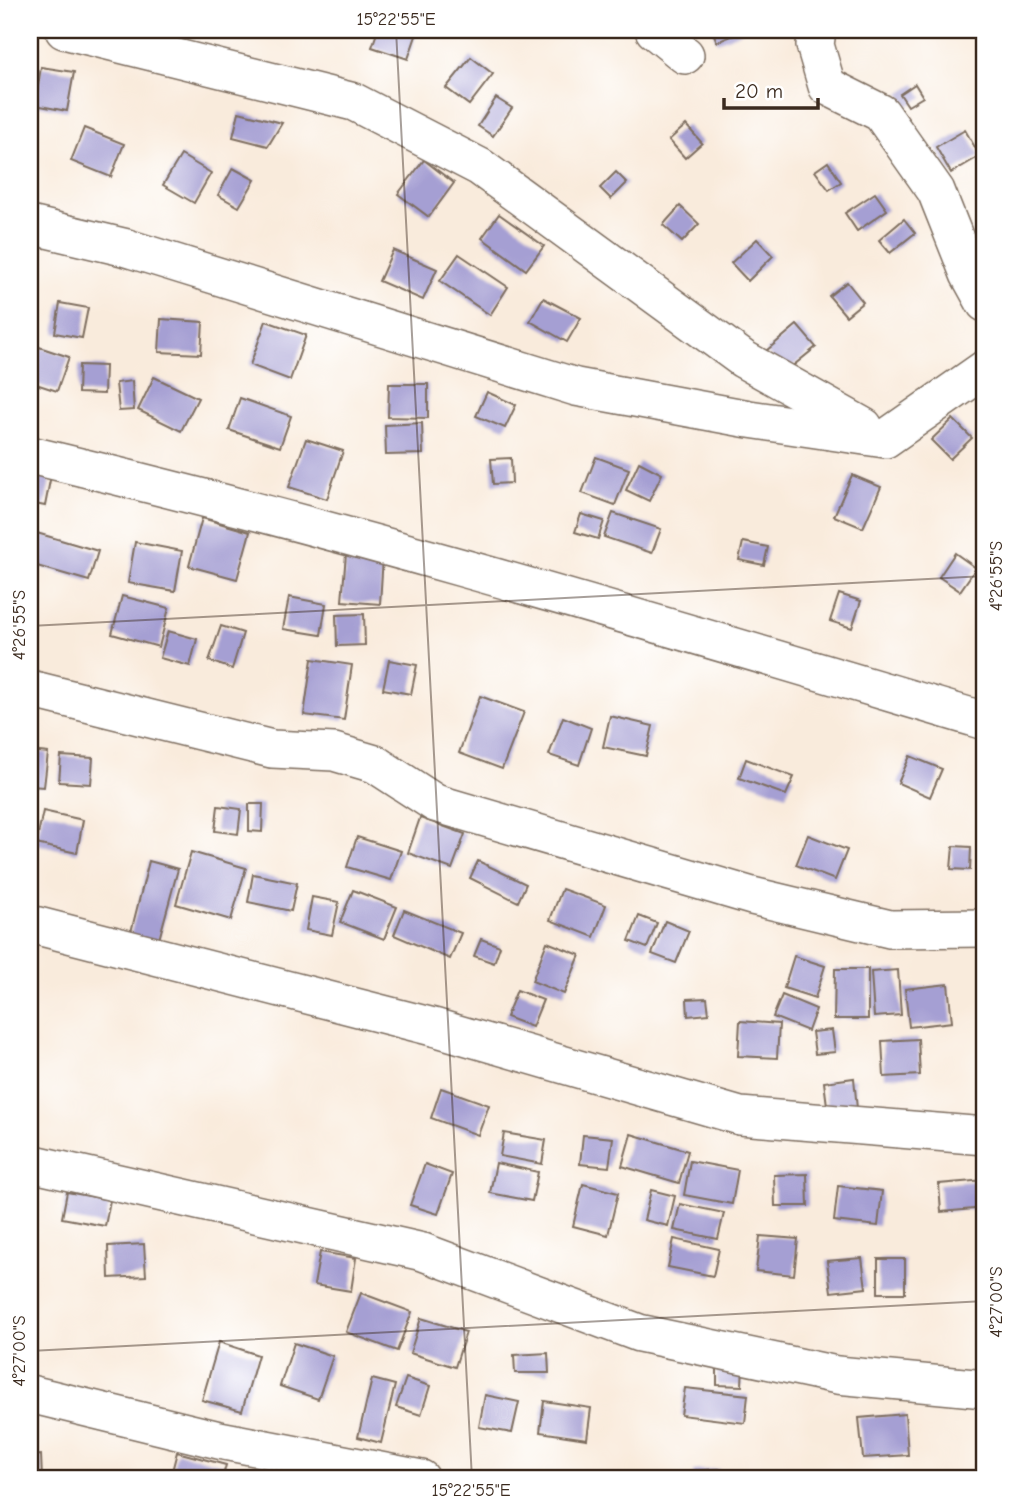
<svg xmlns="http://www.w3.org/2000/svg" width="1015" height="1509" font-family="'Comic Neue',sans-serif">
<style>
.building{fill:#a59fd3}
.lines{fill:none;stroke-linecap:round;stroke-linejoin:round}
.street-casing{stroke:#7e6e60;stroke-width:40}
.street{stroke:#fff;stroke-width:37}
.ticks{fill:none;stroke:#3b2a1e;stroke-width:2;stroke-opacity:0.45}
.neatline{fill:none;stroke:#3b2a1e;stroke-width:2.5}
.ticks-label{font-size:18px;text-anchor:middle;fill:#3b2a1e}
</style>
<rect width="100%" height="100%" fill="#fff"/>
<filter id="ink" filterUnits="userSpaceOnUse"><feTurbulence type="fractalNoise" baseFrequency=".0143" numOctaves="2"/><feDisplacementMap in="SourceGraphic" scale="14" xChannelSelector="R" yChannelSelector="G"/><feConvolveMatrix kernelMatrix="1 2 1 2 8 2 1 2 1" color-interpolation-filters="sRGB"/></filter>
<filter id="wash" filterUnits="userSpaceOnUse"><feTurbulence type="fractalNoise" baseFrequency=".00686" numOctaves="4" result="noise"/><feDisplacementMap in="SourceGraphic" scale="28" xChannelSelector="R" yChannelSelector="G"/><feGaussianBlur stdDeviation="1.57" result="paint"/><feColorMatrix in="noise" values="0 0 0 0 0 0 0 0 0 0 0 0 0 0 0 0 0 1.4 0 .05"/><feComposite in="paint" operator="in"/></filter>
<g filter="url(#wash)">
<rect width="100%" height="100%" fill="#f9ebdc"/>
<g id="blocks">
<!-- building -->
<g class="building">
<polygon points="378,30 418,30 408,59 372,47"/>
<polygon points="712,30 746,30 717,42"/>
<polygon points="471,57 493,74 469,105 446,88"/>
<polygon points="41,67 74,72 67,111 35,105"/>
<polygon points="915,84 923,97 908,106 900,94"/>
<polygon points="496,98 512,108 493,136 478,126"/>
<polygon points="239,112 282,123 268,146 233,137"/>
<polygon points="686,125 702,143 685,158 669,140"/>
<polygon points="84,128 124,144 111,177 71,161"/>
<polygon points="965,130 980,156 951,173 936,147"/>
<polygon points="181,155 211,173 194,203 163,185"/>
<polygon points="424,160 454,183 429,217 398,194"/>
<polygon points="828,162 841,182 829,190 815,171"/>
<polygon points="233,168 255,180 239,207 218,195"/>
<polygon points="616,172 627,183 611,199 600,188"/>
<polygon points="875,193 887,210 857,231 845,213"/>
<polygon points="680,206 699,224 682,242 663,225"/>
<polygon points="499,214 544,246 526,270 482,238"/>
<polygon points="904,219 915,233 890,253 879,240"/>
<polygon points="757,239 773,256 748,281 731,263"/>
<polygon points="393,250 437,269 423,300 379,281"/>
<polygon points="459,254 508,287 490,315 440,281"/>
<polygon points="847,282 863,302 846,316 829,296"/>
<polygon points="543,298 581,318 567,342 530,321"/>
<polygon points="60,303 88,308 82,338 55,333"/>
<polygon points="161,319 203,322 201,354 159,352"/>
<polygon points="266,321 306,335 290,380 250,365"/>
<polygon points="797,325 816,347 784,373 766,351"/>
<polygon points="30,344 69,357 57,391 30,382"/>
<polygon points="79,365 105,366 104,394 78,393"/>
<polygon points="154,377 198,398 181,431 138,410"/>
<polygon points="132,381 134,410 119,411 116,383"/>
<polygon points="389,384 428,384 428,418 388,417"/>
<polygon points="487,392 516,405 505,428 476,416"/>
<polygon points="240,398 291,416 280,447 229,430"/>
<polygon points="953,419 972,438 950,459 931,440"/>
<polygon points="422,423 423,454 386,455 385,425"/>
<polygon points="306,439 343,451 327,499 289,487"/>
<polygon points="596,457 629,469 615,505 582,493"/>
<polygon points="511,458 512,483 493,484 491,459"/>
<polygon points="639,462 662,474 649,501 626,490"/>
<polygon points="30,471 51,475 45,506 30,503"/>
<polygon points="852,475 881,487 863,528 834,516"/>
<polygon points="613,513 661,529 652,553 604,537"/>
<polygon points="581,514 604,521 598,539 575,532"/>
<polygon points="202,518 250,532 237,579 189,566"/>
<polygon points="30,531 98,551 89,581 30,564"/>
<polygon points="135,542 182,551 175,591 128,583"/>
<polygon points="743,542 768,547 764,565 739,560"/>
<polygon points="955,553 976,568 960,591 939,577"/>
<polygon points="346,554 383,556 380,604 342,601"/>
<polygon points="839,594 861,601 852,628 830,621"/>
<polygon points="122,596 169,608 159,647 112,634"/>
<polygon points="289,597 326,604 321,635 283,629"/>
<polygon points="364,614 365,645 337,646 336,615"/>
<polygon points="221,626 243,633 232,669 209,661"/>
<polygon points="168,631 197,639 190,666 160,658"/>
<polygon points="312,659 352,665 344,720 304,715"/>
<polygon points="389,660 417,665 411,694 383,689"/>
<polygon points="480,696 524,712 502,769 459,753"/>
<polygon points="610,716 653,726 646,756 603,747"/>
<polygon points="563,717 591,728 579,765 549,755"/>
<polygon points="30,751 48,753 44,787 30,786"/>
<polygon points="61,756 93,758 91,784 59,782"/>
<polygon points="910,756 942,769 930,797 898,783"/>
<polygon points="746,759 794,777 786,795 739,778"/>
<polygon points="249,804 263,804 262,832 249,831"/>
<polygon points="218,806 241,809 238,834 215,831"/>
<polygon points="43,811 83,820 77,853 36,844"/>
<polygon points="420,818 465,834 452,869 408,853"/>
<polygon points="808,835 847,850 835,880 796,865"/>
<polygon points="357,837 401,851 391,880 347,867"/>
<polygon points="953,846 971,847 970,870 951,869"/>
<polygon points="191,852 246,868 231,920 176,904"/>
<polygon points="149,861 178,869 158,943 130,936"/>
<polygon points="478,861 526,884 518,902 470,878"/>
<polygon points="253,874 297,883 291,911 248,902"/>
<polygon points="562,889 606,905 594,937 550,920"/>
<polygon points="353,890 397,907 384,939 340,922"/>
<polygon points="312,897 339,902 332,935 306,930"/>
<polygon points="404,910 461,933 450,959 394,935"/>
<polygon points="639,916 657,923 647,948 629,941"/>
<polygon points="665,921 689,931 676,963 652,954"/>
<polygon points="481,939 500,946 494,963 474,956"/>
<polygon points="547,942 580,955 564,994 532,981"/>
<polygon points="794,956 825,966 815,998 784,988"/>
<polygon points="835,969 868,969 868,1019 834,1019"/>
<polygon points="898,970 901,1015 874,1017 871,972"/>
<polygon points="948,984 952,1022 909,1027 905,989"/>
<polygon points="517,990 543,1000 532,1027 506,1017"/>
<polygon points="782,995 816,1009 808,1031 773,1017"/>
<polygon points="707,998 709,1014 688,1016 687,999"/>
<polygon points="740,1021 779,1024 777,1058 738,1056"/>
<polygon points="832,1030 835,1052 815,1054 812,1032"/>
<polygon points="918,1039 920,1075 884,1077 882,1041"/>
<polygon points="854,1078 857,1109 828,1113 824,1082"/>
<polygon points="441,1088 489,1105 478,1135 431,1118"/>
<polygon points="504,1133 546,1140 542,1164 500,1156"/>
<polygon points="631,1134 688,1151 679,1183 622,1166"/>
<polygon points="583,1135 613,1138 609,1167 580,1164"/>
<polygon points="690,1161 738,1170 732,1204 684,1195"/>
<polygon points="496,1163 538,1172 532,1201 490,1193"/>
<polygon points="425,1164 452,1174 438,1214 410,1205"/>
<polygon points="807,1174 808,1206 775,1206 774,1175"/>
<polygon points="985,1180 985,1208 941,1212 939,1184"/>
<polygon points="583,1184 618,1193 608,1235 573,1226"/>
<polygon points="838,1186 882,1191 878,1226 834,1221"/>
<polygon points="651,1190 675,1196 668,1226 644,1220"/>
<polygon points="67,1192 110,1200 105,1226 62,1218"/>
<polygon points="680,1204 724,1213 718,1239 674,1230"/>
<polygon points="760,1236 798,1239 794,1275 756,1271"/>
<polygon points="674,1239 719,1249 713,1276 668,1267"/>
<polygon points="144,1244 146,1276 109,1278 108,1246"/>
<polygon points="320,1252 356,1258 351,1291 314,1285"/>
<polygon points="862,1258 866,1288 831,1292 827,1261"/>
<rect x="878" y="1259" width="27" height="34"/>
<polygon points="361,1293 412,1312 397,1351 346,1332"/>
<polygon points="421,1318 466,1332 455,1367 410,1353"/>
<polygon points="219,1342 258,1355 242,1411 202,1400"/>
<polygon points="294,1343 333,1356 318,1399 280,1386"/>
<polygon points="548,1353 549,1373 515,1373 514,1355"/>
<polygon points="717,1362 743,1363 742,1386 717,1385"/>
<polygon points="406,1378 430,1386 421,1415 396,1407"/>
<polygon points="372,1379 395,1385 381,1443 358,1437"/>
<polygon points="685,1388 748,1395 745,1423 681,1415"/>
<polygon points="485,1395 519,1402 512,1433 479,1427"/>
<polygon points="544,1401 591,1408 587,1439 540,1432"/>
<polygon points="905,1414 908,1455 863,1458 859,1418"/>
<polygon points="177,1452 226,1465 222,1479 170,1479"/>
<polygon points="41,1455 42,1479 30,1479 30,1456"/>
<polygon points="719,1469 719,1479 694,1479 693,1471"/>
<polygon points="585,1472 586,1479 542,1479 541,1478"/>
<polygon points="826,1476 858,1477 858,1479 826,1479"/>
</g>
</g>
</g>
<g filter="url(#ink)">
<use href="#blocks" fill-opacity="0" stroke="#7e6e60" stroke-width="2"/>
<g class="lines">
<!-- street casing -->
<g class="street-casing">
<g id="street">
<polyline points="64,30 354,102 480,167 743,359 864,427"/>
<polyline points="654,30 685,55"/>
<polyline points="817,30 815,45 827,86 881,113 936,191 969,274 985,303"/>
<polyline points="30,225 127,248 576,387 749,419 885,439 985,369"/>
<path d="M30 455C352 531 668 627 985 721"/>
<polyline points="30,689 272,749 334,752 375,764 435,803 752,896 890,929 985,928"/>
<polyline points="30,924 437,1028 740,1116 985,1136"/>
<polyline points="30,1163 423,1252 639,1333 837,1375 985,1389"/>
<polyline points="30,1394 219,1440 421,1479"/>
</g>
</g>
<!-- street -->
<use href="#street" class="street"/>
</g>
</g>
<!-- ticks -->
<path class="ticks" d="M396 30 472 1479M30 626 985 576M30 1351 985 1301"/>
<!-- margin -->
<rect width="1015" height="1509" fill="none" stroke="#fff" stroke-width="77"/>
<!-- scale -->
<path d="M724 98v10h94v-10" fill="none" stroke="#3b2a1e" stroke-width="3.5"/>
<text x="735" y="98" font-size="21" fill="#3b2a1e" stroke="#ffffff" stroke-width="5" paint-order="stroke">20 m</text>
<rect x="38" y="38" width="938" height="1432" class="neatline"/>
<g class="ticks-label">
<text x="396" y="25">15°22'55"E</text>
<text transform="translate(996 576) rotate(-90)" y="6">4°26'55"S</text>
<text transform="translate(19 625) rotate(-90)" y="6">4°26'55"S</text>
<text transform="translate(996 1302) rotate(-90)" y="6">4°27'00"S</text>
<text transform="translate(19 1351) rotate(-90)" y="6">4°27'00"S</text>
<text x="471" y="1496">15°22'55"E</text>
</g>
</svg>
